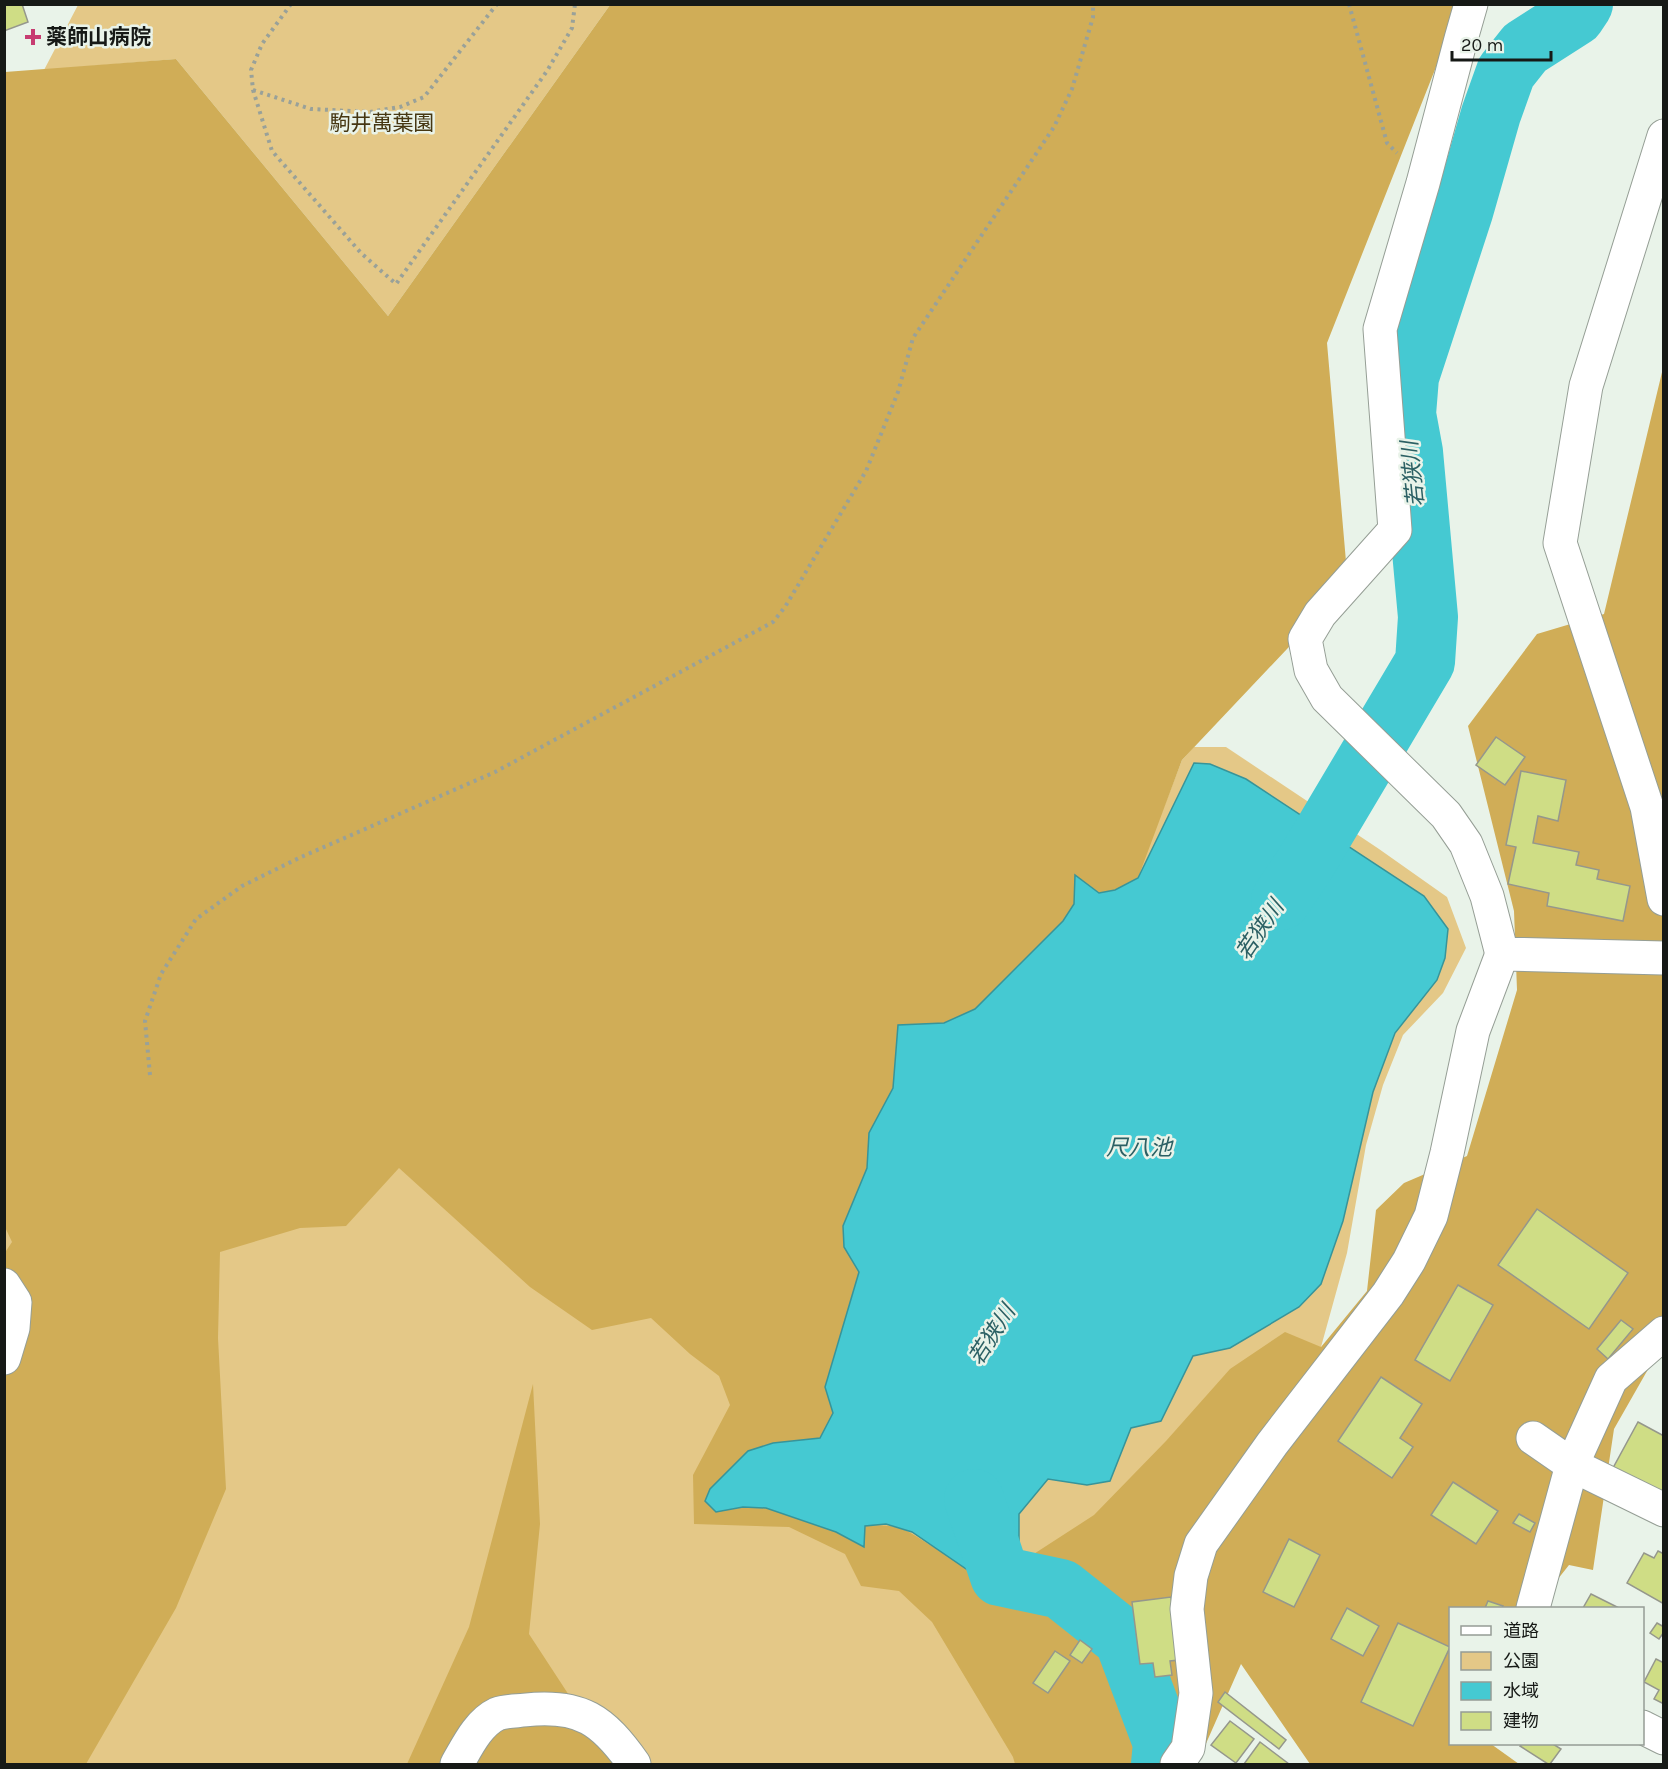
<svg xmlns="http://www.w3.org/2000/svg" width="1668" height="1769" font-family="Karla,'Noto Sans JP',sans-serif">
<style>
.green{fill:#e4c887}
.forest{fill:#d0ad57}
.water{fill:#45c9d2;stroke:#37949a;stroke-width:1.5}
.lines{fill:none;stroke-linecap:round;stroke-linejoin:round}
.river{stroke:#45c9d2;stroke-width:60}
.building{fill:#cfdd85;stroke:#95978c;stroke-width:1.5}
.minor-casing{stroke:#959e95;stroke-width:35}
.path{stroke:#99a199;stroke-width:4;stroke-dasharray:3 4.5;stroke-linecap:butt}
.minor{stroke:#fff;stroke-width:33}
.poi-dot{fill:#c73c71;stroke:#e9f3e9;stroke-width:2}
.labels{text-anchor:middle;dominant-baseline:central;stroke-width:5;stroke-linejoin:round;paint-order:stroke}
.poi-label{font-size:21px;font-weight:bold;fill:#161916;stroke:#e9f3e9;text-anchor:start}
.park-label{font-size:21px;fill:#463712;stroke:#e9f3e9}
.water-label{font-size:22px;font-style:italic;fill:#2b6064;stroke:#e9f3e9}
</style>
<rect width="100%" height="100%" fill="#e9f3e9"/>
<!-- green -->
<g class="green">
<polygon points="78,5 610,5 388,316 176,59 44,70"/>
<polygon points="4,526 1162,812 1182,760 1194,747 1226,747 1379,849 1447,897 1466,948 1443,993 1403,1035 1383,1085 1366,1145 1347,1253 1321,1347 1172,1764 5,1764"/>
</g>
<!-- forest -->
<g class="forest">
<path d="M610 5H1457L1436 67 1327 343 1347 573 1320 614 1182 760 1138 878 1115 890 1099 893 1074 904 1063 921 975 1009 944 1023 898 1026 893 1088 869 1133 867 1168 843 1226 844 1247 859 1272 825 1387 833 1413 820 1438 773 1443 716 1512 743 1507 766 1508 836 1532 863 1547 865 1526C908 1522 910 1536 943 1552 962 1561 981 1568 1000 1576L1094 1515 1166 1441 1230 1369 1285 1332 1321 1347 1367 1291 1376 1210 1404 1183 1467 1156 1517 990 1514 911 1468 726 1537 634 1604 614 1663 368V1343L1614 1429 1593 1570 1569 1565 1535 1608H1450V1744H1491L1519 1764H1310L1241 1664 1197 1764H1015L1013 1757 932 1622 899 1591 861 1586 845 1554 789 1527 694 1524 693 1475 730 1405 719 1376 690 1354 651 1318 592 1330 530 1287 399 1168 346 1226 300 1228 220 1252 218 1338 226 1489 176 1608 86 1764H5L4 1254 12 1242 5 1227V72L176 59 388 316Z"/>
<polygon points="533,1384 540,1524 529,1634 614,1764 407,1764 469,1627"/>
</g>
<!-- water -->
<polygon class="water" points="1194,763 1210,764 1246,779 1424,896 1448,929 1445,958 1437,980 1395,1033 1373,1092 1343,1221 1321,1284 1299,1307 1230,1348 1193,1356 1161,1421 1131,1428 1110,1481 1087,1485 1048,1479 1019,1514 1019,1564 1000,1576 975,1575 912,1532 886,1524 865,1526 864,1547 836,1532 766,1508 743,1507 716,1512 705,1501 710,1489 748,1451 773,1443 820,1438 833,1413 825,1387 859,1272 844,1247 843,1226 867,1168 869,1133 893,1088 898,1025 944,1023 975,1009 1063,921 1074,904 1075,875 1099,893 1115,890 1138,878"/>
<g class="lines">
<!-- river -->
<g class="river">
<polyline points="1281,900 1305,864 1425,662 1428,617 1413,452 1406,414 1409,377 1463,212 1491,114 1506,72 1525,48 1575,16 1583,4"/>
<polyline points="974,1499 1000,1576 1061,1589 1124,1639 1163,1743 1161,1764"/>
</g>
</g>
<!-- building -->
<g class="building">
<polygon points="4,4 22,4 28,22 4,31"/>
<polygon points="1496,737 1525,757 1505,785 1476,765"/>
<polygon points="1521,771 1566,780 1558,821 1538,816 1533,843 1579,852 1576,865 1599,870 1597,879 1630,886 1623,921 1547,906 1549,893 1508,884 1516,847 1506,845"/>
<polygon points="1537,1209 1628,1273 1589,1329 1498,1265"/>
<polygon points="1458,1285 1493,1305 1450,1381 1415,1360"/>
<polygon points="1621,1320 1633,1329 1608,1359 1597,1349"/>
<polygon points="1381,1377 1422,1404 1400,1438 1413,1447 1392,1478 1338,1441"/>
<polygon points="1638,1422 1664,1436 1664,1496 1613,1468"/>
<polygon points="1453,1482 1498,1511 1476,1544 1431,1515"/>
<polygon points="1519,1514 1535,1523 1530,1532 1513,1523"/>
<polygon points="1289,1539 1320,1555 1294,1607 1263,1592"/>
<polygon points="1658,1551 1664,1554 1664,1604 1627,1583 1644,1553 1654,1558"/>
<polygon points="1591,1594 1619,1608 1583,1608"/>
<polygon points="1171,1597 1179,1660 1170,1661 1172,1675 1155,1677 1153,1663 1140,1664 1132,1602"/>
<polygon points="1488,1601 1503,1606 1502,1608 1485,1608"/>
<polygon points="1347,1608 1379,1626 1363,1656 1331,1639"/>
<polygon points="1398,1623 1450,1647 1413,1726 1361,1702"/>
<polygon points="1657,1623 1664,1627 1664,1632 1659,1639 1650,1633"/>
<polygon points="1080,1640 1092,1649 1082,1663 1070,1655"/>
<polygon points="1055,1651 1070,1661 1048,1693 1033,1683"/>
<polygon points="1656,1659 1664,1663 1664,1704 1654,1699 1659,1690 1644,1682"/>
<polygon points="1225,1692 1286,1740 1279,1749 1218,1702"/>
<polygon points="1230,1721 1254,1739 1236,1763 1211,1745"/>
<polygon points="1260,1742 1289,1764 1244,1764"/>
<polygon points="1522,1744 1553,1744 1561,1749 1550,1764 1548,1764 1520,1746"/>
</g>
<g class="lines">
<!-- minor casing -->
<g class="minor-casing">
<g id="minor">
<polyline points="1471,4 1461,39 1423,183 1380,329 1395,530 1320,614 1305,639 1311,670 1327,698 1446,815 1466,844 1487,896 1502,954 1664,958"/>
<polyline points="1664,136 1586,386 1560,543 1647,807 1664,899"/>
<polyline points="4,1285 15,1302 13,1328 4,1358"/>
<polyline points="1533,1438 1572,1465 1664,1510"/>
<polyline points="1533,1608 1572,1465 1611,1379 1664,1333"/>
<polyline points="1642,1727 1664,1738"/>
<path d="M457 1764C467 1747 478 1723 497 1714 505 1711 517 1711 525 1710 581 1704 603 1720 634 1764"/>
<polyline points="1177,1764 1188,1748 1196,1693 1187,1609 1191,1576 1201,1544 1272,1444 1388,1294 1409,1261 1431,1216 1447,1153 1473,1031 1502,954"/>
</g>
</g>
<!-- path -->
<g class="path">
<polyline points="291,4 262,44 251,70 253,90 272,151 361,253 396,284 547,71 572,28 575,4"/>
<polyline points="1349,4 1387,143 1397,153"/>
<polyline points="253,90 311,109 370,112 400,107 424,97 497,4"/>
<polyline points="150,1075 145,1021 161,974 196,919 242,886 299,858 495,772 773,622 785,607 866,471 898,392 913,338 1054,127 1072,89 1093,17 1093,4"/>
</g>
<!-- minor -->
<use href="#minor" class="minor"/>
</g>
<!-- markers -->
<path class="poi-dot" d="M30 28h6v6h6v6h-6v6h-6v-6h-6v-6h6z"/>
<g class="labels">
<!-- poi labels -->
<g class="poi-label">
<text x="46" y="37">薬師山病院</text>
</g>
<!-- park labels -->
<g class="park-label">
<text x="382" y="123">駒井萬葉園</text>
</g>
<!-- water labels -->
<g class="water-label">
<text transform="translate(1413 474) rotate(-96)">若狭川</text>
<text transform="translate(1260 930) rotate(-56)">若狭川</text>
<text x="1139" y="1148">尺八池</text>
<text transform="translate(992 1335) rotate(-57)">若狭川</text>
</g>
</g>
<!-- border -->
<rect width="1668" height="1769" fill="none" stroke="#161916" stroke-width="12"/>
<!-- legend -->
<rect x="1449" y="1607" width="195" height="138" fill="#e9f3e9" stroke="#959c95" stroke-width="1.5"/>
<rect x="1461" y="1626" width="30" height="9" fill="#ffffff" stroke="#959c95" stroke-width="1.5"/>
<text x="1503" y="1637" font-size="18" fill="#161916">道路</text>
<rect x="1461" y="1652" width="30" height="18" fill="#e4c887" stroke="#959c95" stroke-width="1.5"/>
<text x="1503" y="1667" font-size="18" fill="#161916">公園</text>
<rect x="1461" y="1682" width="30" height="18" fill="#45c9d2" stroke="#959c95" stroke-width="1.5"/>
<text x="1503" y="1697" font-size="18" fill="#161916">水域</text>
<rect x="1461" y="1712" width="30" height="18" fill="#cfdd85" stroke="#959c95" stroke-width="1.5"/>
<text x="1503" y="1727" font-size="18" fill="#161916">建物</text>
<!-- scale -->
<path d="M1452 51v9h99v-9" fill="none" stroke="#161916" stroke-width="3"/>
<text x="1461" y="51" font-size="18" fill="#161916" stroke="#e9f3e9" stroke-width="4.5" paint-order="stroke">20 m</text>
</svg>
